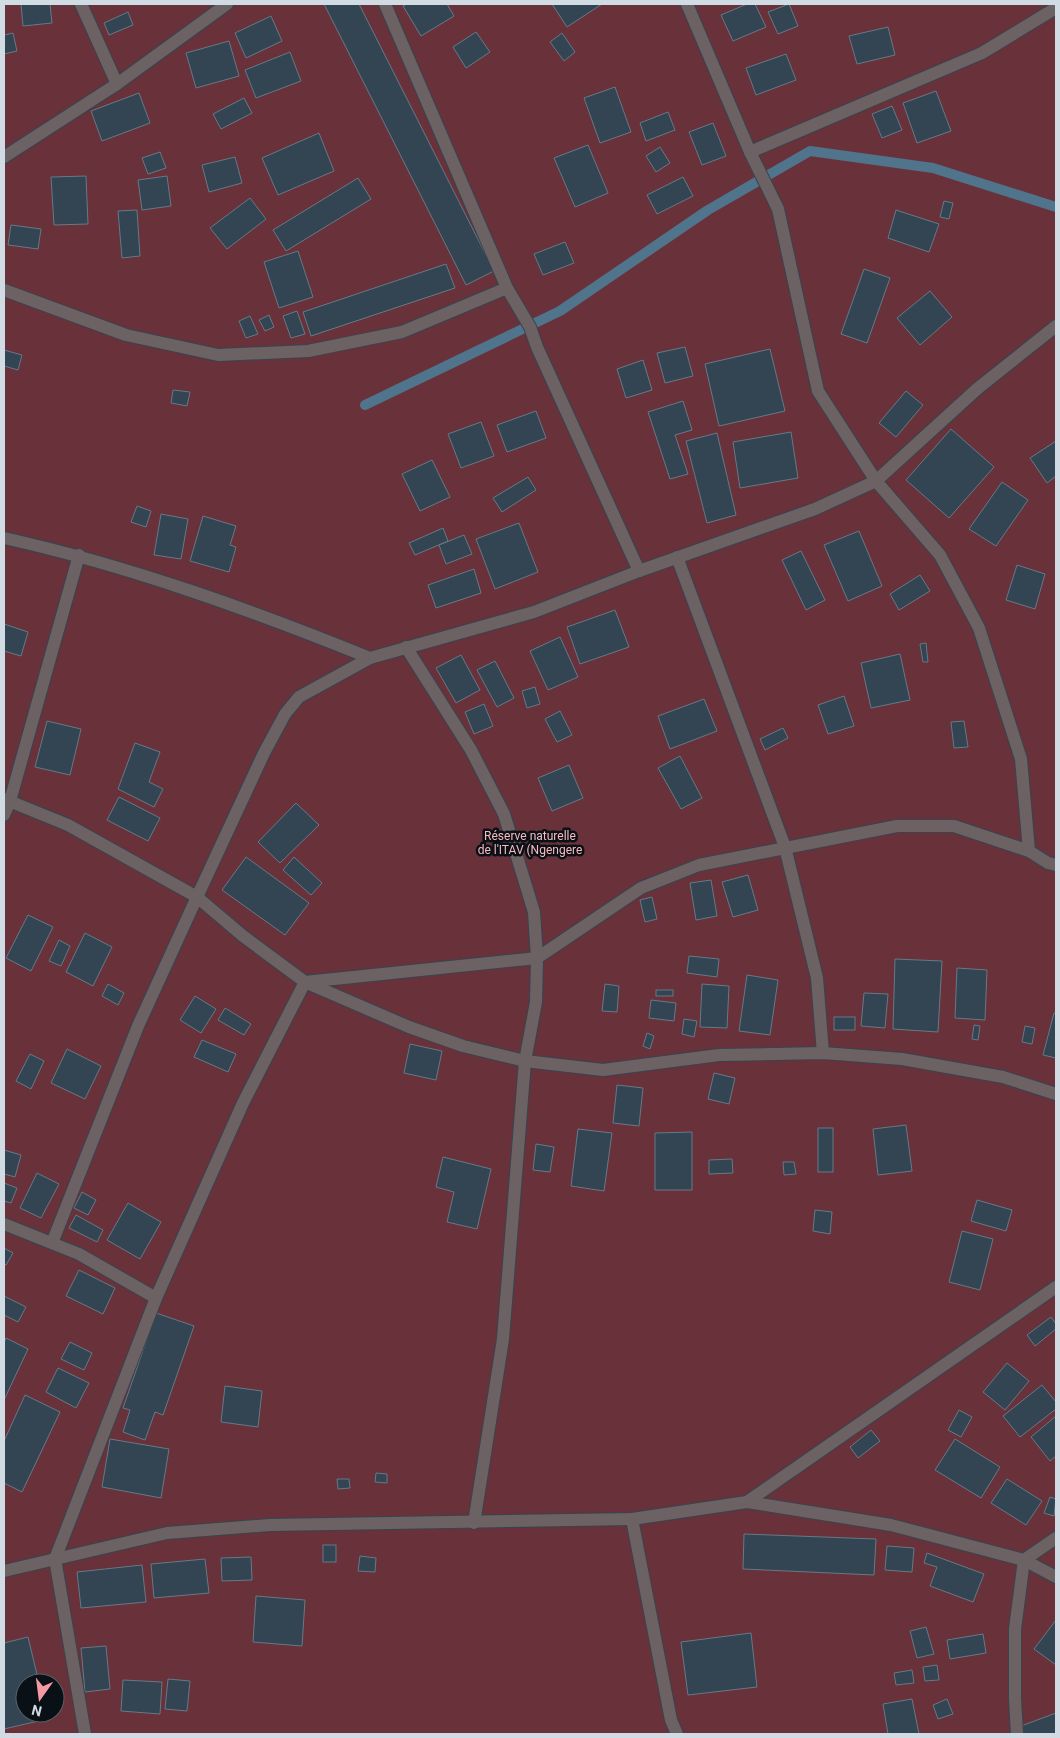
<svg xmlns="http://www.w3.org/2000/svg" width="1060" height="1738" font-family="Roboto,sans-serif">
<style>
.green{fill:#69313a;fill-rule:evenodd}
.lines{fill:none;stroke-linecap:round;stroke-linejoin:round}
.stream{stroke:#4f748b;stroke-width:10}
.building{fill:#334552;stroke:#667987}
.service-casing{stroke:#364550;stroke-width:14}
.minor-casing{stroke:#364550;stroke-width:14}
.tertiary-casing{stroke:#364550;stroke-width:14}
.service{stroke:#6d6263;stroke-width:12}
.minor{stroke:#6d6263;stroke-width:12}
.tertiary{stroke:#6d6263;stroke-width:12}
.labels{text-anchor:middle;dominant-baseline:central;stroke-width:5;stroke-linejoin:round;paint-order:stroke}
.park-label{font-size:12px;fill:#f8bac0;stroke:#091116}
</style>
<rect width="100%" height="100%" fill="#182934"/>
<!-- green -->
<path class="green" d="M4 4H1056V1734H4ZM25 1683H55V1713H25Z"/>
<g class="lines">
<!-- stream -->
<polyline class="stream" points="365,405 560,311 708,210 810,151 933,168 1056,207"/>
</g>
<!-- building -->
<g class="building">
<polygon points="21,4 50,4 52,23 23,26"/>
<polygon points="324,4 359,4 494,271 466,285"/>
<polygon points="407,4 447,4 454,16 421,36 403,6"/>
<polygon points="552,4 602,4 567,27"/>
<polygon points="747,4 755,4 766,27 733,41 721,15"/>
<polygon points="789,4 798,26 778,34 768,12"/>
<polygon points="128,12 133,25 109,35 104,23"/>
<polygon points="271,16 282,41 246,58 235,33"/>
<polygon points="888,27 895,55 857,64 849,36"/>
<polygon points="476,32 490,52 466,68 453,47"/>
<polygon points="13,33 17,51 4,54 4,35"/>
<polygon points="562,33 575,52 564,61 550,42"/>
<polygon points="229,41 239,76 196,88 186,53"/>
<polygon points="290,52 301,81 256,98 245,70"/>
<polygon points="786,54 796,80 756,95 746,68"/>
<polygon points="615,87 631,132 600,143 584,98"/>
<polygon points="936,91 951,131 917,143 903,103"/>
<polygon points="139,93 150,123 102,141 91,111"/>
<polygon points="244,98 252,113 221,129 213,114"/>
<polygon points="892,106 902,130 882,138 872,114"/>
<polygon points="668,112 675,130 646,141 640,123"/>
<polygon points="713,123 726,156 702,165 689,132"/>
<polygon points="319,133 334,171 278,195 262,158"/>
<polygon points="588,145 608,193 575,207 554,158"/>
<polygon points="660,147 670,163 656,172 646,156"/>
<polygon points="160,152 166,168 148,174 142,158"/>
<polygon points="235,157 242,183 209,192 202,165"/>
<polygon points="86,176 88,224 54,225 51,177"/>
<polygon points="167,176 171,206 142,210 138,180"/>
<polygon points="683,177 693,196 657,214 647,195"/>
<polygon points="358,178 371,199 286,251 273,230"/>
<polygon points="250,198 266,219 227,249 210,228"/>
<polygon points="944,201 953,203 949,219 940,217"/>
<polygon points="137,210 140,256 122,258 118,211"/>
<polygon points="896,210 939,224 929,252 888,238"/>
<polygon points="11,225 41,229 38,249 8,245"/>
<polygon points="565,242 574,263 543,275 534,254"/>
<polygon points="298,251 313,297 279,308 264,262"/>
<polygon points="446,264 455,288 311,336 303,312"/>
<polygon points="864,269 890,278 867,343 841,334"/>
<polygon points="930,291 952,317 920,345 897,318"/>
<polygon points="297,311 305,334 291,338 283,316"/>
<polygon points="269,315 274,327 265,331 259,320"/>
<polygon points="250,316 258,334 246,338 239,321"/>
<polygon points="685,347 693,376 665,383 657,353"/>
<polygon points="770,349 785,411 719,426 705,364"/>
<polygon points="4,350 22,355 18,370 4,366"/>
<polygon points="643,360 652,390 626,398 617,369"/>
<polygon points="173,390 190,392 187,406 171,403"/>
<polygon points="906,391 923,405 896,437 879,423"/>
<polygon points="683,401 692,430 675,435 688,474 670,479 648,412"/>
<polygon points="536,411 546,438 507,452 497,425"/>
<polygon points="481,422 494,456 461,468 448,434"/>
<polygon points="951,429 994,467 949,518 906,480"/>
<polygon points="791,432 798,478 740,488 733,442"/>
<polygon points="717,433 736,515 707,523 686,441"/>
<polygon points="1056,441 1056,476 1047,483 1030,458"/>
<polygon points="432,460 450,497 420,511 402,474"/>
<polygon points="528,477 536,490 502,512 493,498"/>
<polygon points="1002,482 1028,500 996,546 969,529"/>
<polygon points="137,506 151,511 146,527 131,522"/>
<polygon points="161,514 188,519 181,559 154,555"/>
<polygon points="203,516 236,526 230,545 236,547 229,572 190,561"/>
<polygon points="519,523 538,572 495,589 476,539"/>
<polygon points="443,528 448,541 415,555 409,543"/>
<polygon points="859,531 882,586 848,601 824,545"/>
<polygon points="464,535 472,554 446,564 439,545"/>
<polygon points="801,551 825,600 806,610 782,560"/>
<polygon points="1017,565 1045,574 1035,609 1006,600"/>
<polygon points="474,569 481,593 436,608 428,585"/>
<polygon points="920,575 930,591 899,610 890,594"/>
<polygon points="615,610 629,647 580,664 567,627"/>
<polygon points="4,624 28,632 21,656 4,651"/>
<polygon points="560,637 578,677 548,690 530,651"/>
<polygon points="926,643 928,662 923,662 920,644"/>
<polygon points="900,654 910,700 871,708 861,663"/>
<polygon points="461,655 480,690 456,703 436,668"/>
<polygon points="495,661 514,698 497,707 477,670"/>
<polygon points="535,687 540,704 527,708 522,691"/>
<polygon points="844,696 854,726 828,734 818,705"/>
<polygon points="704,699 717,731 670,749 658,716"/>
<polygon points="484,704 493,726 474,734 465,712"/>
<polygon points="560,711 572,735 557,742 545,719"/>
<polygon points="47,721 81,729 70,775 35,767"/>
<polygon points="964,721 968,747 954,748 951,722"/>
<polygon points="783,728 788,738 765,750 760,739"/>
<polygon points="135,743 160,752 149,782 163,789 154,807 118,789"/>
<polygon points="680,756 702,798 681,809 658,768"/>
<polygon points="569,765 583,798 552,811 538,778"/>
<polygon points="119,797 160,818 148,841 107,820"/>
<polygon points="296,803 319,825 280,863 258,842"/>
<polygon points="246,857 309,903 285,935 222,890"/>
<polygon points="294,857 322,883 311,895 283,870"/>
<polygon points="748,875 758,910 733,917 722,882"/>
<polygon points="711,880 717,916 696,920 690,883"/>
<polygon points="652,897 657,919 645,922 640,900"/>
<polygon points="28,915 53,927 31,971 6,958"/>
<polygon points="85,933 112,947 93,986 66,972"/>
<polygon points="59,940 70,946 61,966 49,961"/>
<polygon points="689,956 719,959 717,977 687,973"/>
<polygon points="895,959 942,961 938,1032 893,1029"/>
<polygon points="957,968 987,970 985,1020 955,1018"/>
<polygon points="747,975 778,980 770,1035 739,1031"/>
<polygon points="108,984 124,993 118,1005 102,996"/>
<polygon points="605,984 619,986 617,1012 602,1011"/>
<polygon points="702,984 729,986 727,1028 700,1027"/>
<rect x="656" y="990" width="17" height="6"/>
<polygon points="864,993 888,994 885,1028 861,1026"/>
<polygon points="195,996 216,1009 201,1033 180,1020"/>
<polygon points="651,1000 676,1003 674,1021 649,1018"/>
<polygon points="225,1008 251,1024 244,1035 218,1020"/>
<polygon points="1054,1013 1056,1013 1056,1058 1043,1055"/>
<rect x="834" y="1017" width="21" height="13"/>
<polygon points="684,1019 697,1021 694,1037 682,1034"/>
<polygon points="974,1025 980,1026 978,1040 972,1039"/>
<polygon points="1025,1026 1035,1028 1032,1044 1022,1042"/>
<polygon points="647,1033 654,1036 650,1049 643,1046"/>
<polygon points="202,1040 236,1054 228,1072 194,1057"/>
<polygon points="410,1044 442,1051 436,1080 404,1073"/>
<polygon points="67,1049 101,1066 85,1099 51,1083"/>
<polygon points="30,1054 44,1061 31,1089 16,1081"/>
<polygon points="714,1073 735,1078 729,1104 708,1099"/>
<polygon points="617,1085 643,1088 639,1126 613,1123"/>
<polygon points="906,1125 912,1171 878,1175 873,1129"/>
<rect x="818" y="1128" width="15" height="44"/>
<polygon points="578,1129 612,1133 604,1191 571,1186"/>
<polygon points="692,1132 692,1190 655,1190 655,1133"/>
<polygon points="536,1144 554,1147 550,1172 533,1170"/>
<polygon points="4,1150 21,1155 15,1177 4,1174"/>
<polygon points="443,1157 491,1169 477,1229 447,1222 454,1192 436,1187"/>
<polygon points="732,1159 733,1173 709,1174 709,1160"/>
<polygon points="783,1162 794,1162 796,1174 784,1175"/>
<polygon points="37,1173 59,1184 41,1218 20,1208"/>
<polygon points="4,1183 17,1188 11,1203 4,1201"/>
<polygon points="82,1192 96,1200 88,1215 74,1208"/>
<polygon points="977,1200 1012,1210 1006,1231 971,1221"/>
<polygon points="128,1203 161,1222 140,1259 107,1240"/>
<polygon points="815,1210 832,1212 830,1234 813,1231"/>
<polygon points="76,1215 103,1230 97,1242 69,1228"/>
<polygon points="962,1231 993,1239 980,1290 949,1282"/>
<polygon points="4,1248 13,1253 6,1265 4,1264"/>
<polygon points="79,1270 115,1288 103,1314 66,1296"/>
<polygon points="4,1296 26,1307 18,1322 4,1315"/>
<polygon points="156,1313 194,1326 163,1415 155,1412 145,1440 123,1432 130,1410 123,1408"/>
<polygon points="1051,1317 1056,1324 1056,1329 1035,1346 1027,1335"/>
<polygon points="6,1338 28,1349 4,1400 4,1343"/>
<polygon points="70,1342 92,1353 84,1370 61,1359"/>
<polygon points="1007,1363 1029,1381 1005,1410 983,1392"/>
<polygon points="58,1368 89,1383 76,1408 46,1392"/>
<polygon points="1042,1385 1056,1402 1056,1409 1020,1437 1003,1416"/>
<polygon points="225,1386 262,1391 258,1427 221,1422"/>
<polygon points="25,1395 60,1412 22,1492 4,1483 4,1441"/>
<polygon points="959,1410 972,1417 961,1437 948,1430"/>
<polygon points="1056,1416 1056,1456 1050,1461 1031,1437"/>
<polygon points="871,1430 880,1441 858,1458 850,1447"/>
<polygon points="110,1439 169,1449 161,1498 102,1487"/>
<polygon points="955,1439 1000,1467 981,1498 935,1470"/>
<polygon points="376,1473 387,1474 387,1483 375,1482"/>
<polygon points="337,1479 349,1479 350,1488 338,1489"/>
<polygon points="1007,1479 1042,1501 1026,1525 991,1503"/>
<polygon points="1050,1497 1056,1499 1054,1516 1044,1513"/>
<polygon points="744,1534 876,1539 874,1575 743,1569"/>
<rect x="323" y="1545" width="13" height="17"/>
<polygon points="887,1546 914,1548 912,1572 885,1570"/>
<polygon points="927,1553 984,1574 973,1602 930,1586 937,1567 924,1563"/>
<polygon points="360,1556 376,1558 375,1572 358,1571"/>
<polygon points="251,1557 252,1580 222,1581 221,1558"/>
<polygon points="205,1559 209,1593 154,1598 151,1564"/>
<polygon points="142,1565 146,1602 81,1608 77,1572"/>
<polygon points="256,1596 305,1600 302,1646 253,1642"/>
<polygon points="1056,1620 1056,1665 1034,1649"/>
<polygon points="926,1627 934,1654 917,1658 910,1631"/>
<polygon points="751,1633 757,1687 688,1695 681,1642"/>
<polygon points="983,1634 986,1653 950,1659 947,1640"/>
<polygon points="28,1637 39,1683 25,1683 25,1713 45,1713 47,1719 4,1729 4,1643"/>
<polygon points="106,1646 110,1689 85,1692 81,1648"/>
<polygon points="937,1665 939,1680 925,1681 923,1667"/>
<polygon points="912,1670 914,1683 896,1685 894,1673"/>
<polygon points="168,1679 190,1681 187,1711 165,1709"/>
<polygon points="123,1680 162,1682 160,1714 121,1711"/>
<polygon points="912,1699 919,1734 888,1734 883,1704"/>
<polygon points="947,1699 953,1714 938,1719 933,1705"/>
<polygon points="1056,1713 1056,1734 1024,1734 1021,1726"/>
</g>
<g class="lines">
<!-- service casing -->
<g class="service-casing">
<g id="service">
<polyline points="4,290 126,335 218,355 308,351 402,332 507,288"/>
<polyline points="52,1243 138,1026 197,897"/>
</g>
</g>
<!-- minor casing -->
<g class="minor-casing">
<g id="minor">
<polyline points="81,4 117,84"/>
<polyline points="385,4 507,288 530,327 537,347 639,571"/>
<polyline points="687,4 750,152 778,209 818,391 876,481 940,555 979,628 1021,759 1029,851"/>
<polyline points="750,152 982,53 1056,8"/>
<polyline points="4,157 117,84 227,4"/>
<path d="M4 538C130 566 251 610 370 658"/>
<polyline points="677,557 785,847 817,978 823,1053"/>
<polyline points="406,647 471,750 504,814 534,912 537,958 536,1002 525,1061 503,1339 474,1523"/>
<polyline points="4,799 68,825 197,897 243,936 305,982 409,1027 463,1046 525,1061 603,1070 719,1055 823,1053 902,1059 1003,1077 1056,1094"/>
<polyline points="4,815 10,801 79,555"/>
<polyline points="197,897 264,753 285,714 299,697 370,658 534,612 639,571 815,509 876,481 977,389 1056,326"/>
<polyline points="4,1224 79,1254 156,1298"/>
<polyline points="747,1502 891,1525 1024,1560 1056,1577"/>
<polyline points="632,1519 671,1720 677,1734"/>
<polyline points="85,1734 55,1559 156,1298 243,1103 305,982 537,958 641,888 699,865 897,826 954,826 1029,851 1048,863 1056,865"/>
<polyline points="1017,1734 1015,1699 1015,1629 1024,1560 1056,1538"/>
</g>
</g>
<!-- tertiary casing -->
<g class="tertiary-casing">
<polyline id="tertiary" points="4,1571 167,1533 270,1525 632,1519 747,1502 1056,1287"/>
</g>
<!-- service -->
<use href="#service" class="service"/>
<!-- minor -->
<use href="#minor" class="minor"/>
<!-- tertiary -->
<use href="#tertiary" class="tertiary"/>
</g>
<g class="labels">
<!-- park labels -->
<g class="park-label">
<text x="530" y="836">Réserve naturelle<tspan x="530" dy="14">de l'ITAV (Ngengere</tspan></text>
</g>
</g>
<!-- border -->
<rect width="1060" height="1738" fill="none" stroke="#d1dbe3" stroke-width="10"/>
<!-- north arrow -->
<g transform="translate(40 1698) rotate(194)"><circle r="24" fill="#091116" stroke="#596268"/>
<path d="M0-4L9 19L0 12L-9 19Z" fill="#f49aa5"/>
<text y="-8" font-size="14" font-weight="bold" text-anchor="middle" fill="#d1dbe3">N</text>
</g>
</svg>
